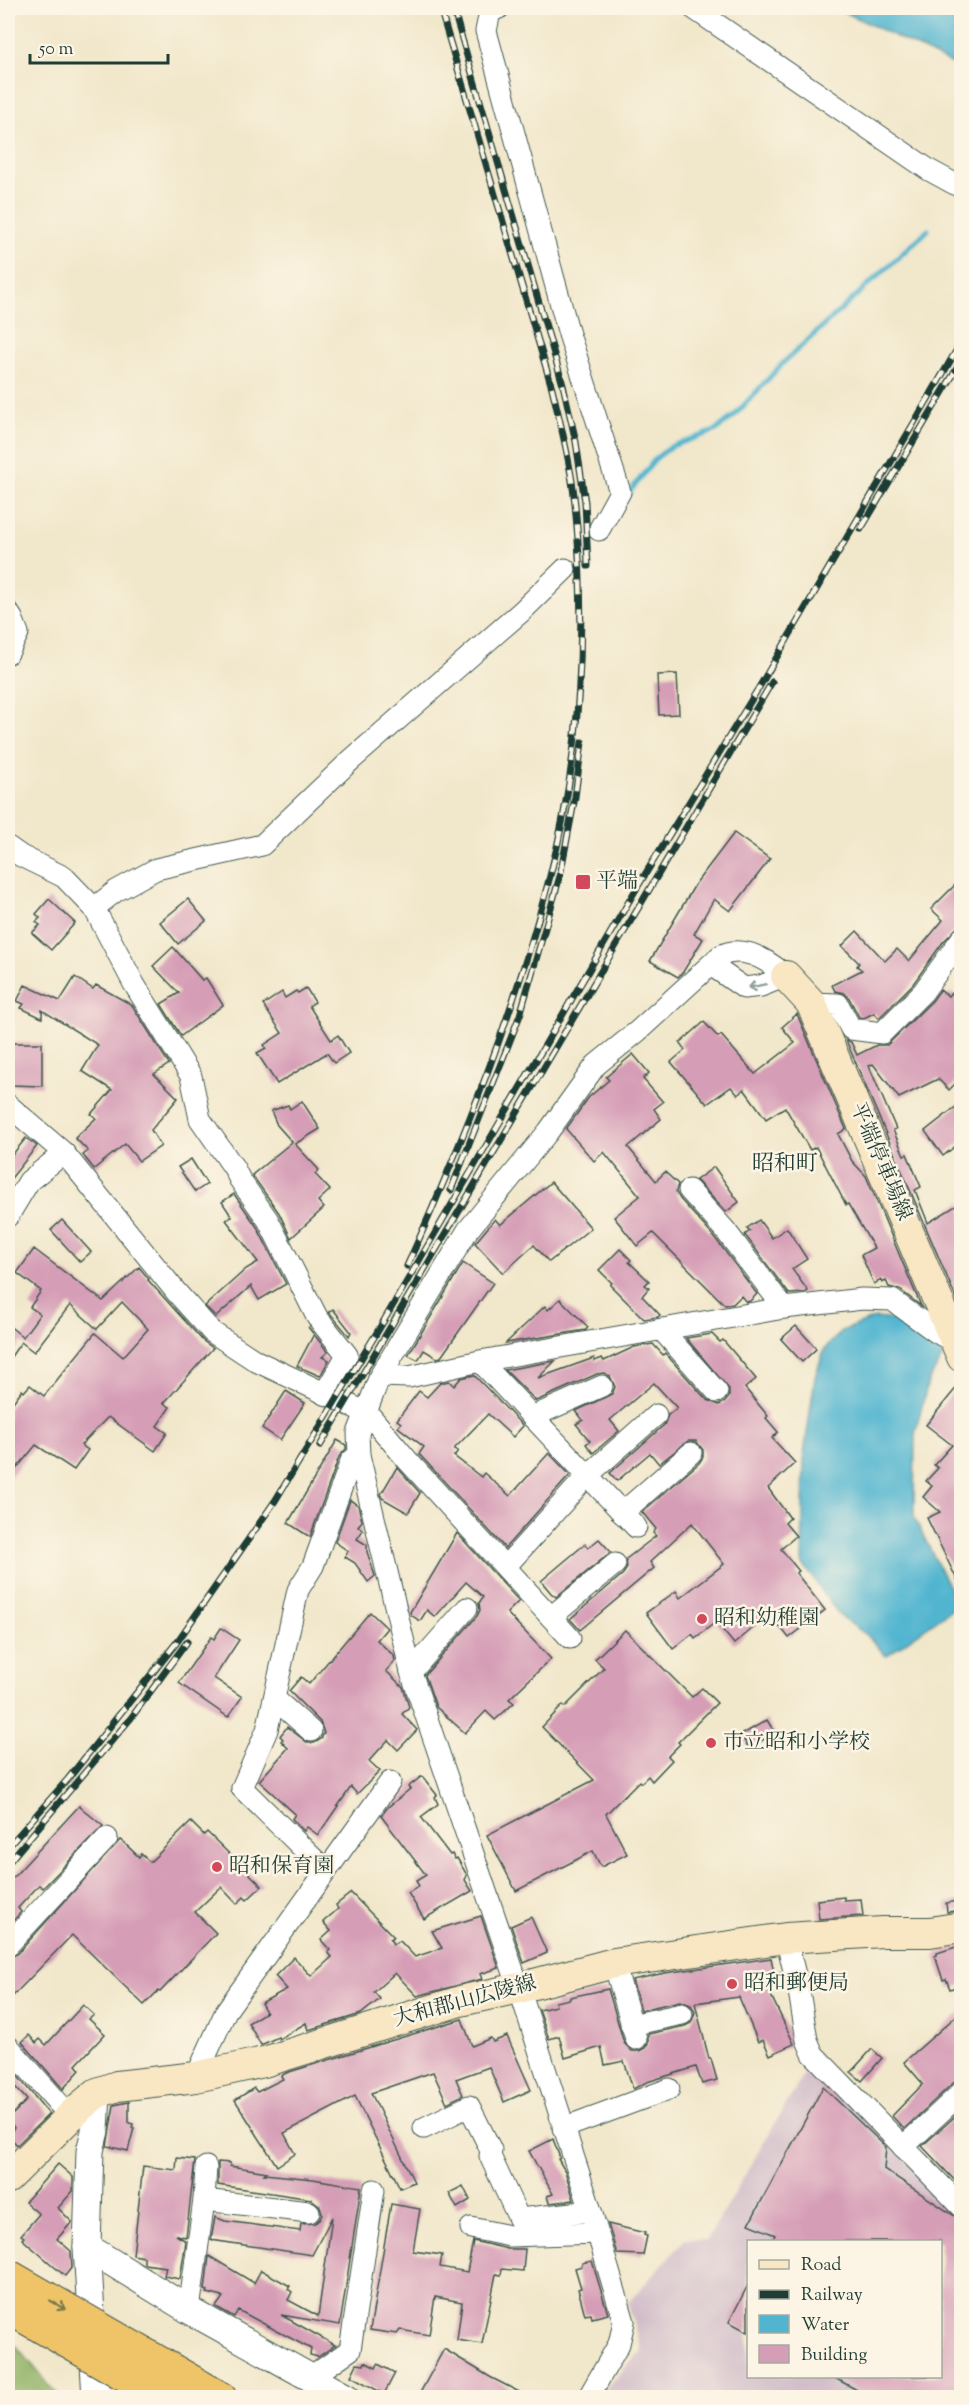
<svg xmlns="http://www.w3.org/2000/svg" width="969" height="2405" font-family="'Sorts Mill Goudy','Noto Serif JP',serif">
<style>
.industrial{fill:#d1bdc9;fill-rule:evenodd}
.forest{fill:#91b266;stroke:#58784d;stroke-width:1.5}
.water{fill:#51b5d0;stroke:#387982;stroke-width:1.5}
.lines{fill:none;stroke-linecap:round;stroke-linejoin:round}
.stream{stroke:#51b5d0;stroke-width:5}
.building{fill:#d59db6}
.minor-casing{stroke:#3e564b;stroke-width:23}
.tertiary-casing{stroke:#3e564b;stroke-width:29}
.secondary-casing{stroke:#3e564b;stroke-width:32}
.motorway-casing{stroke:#3e564b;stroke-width:35}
.minor{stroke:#fff;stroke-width:21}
.tertiary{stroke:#fff;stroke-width:27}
.secondary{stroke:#f9e7c3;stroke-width:30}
.motorway{stroke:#efc469;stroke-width:33}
.rail-casing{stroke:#1f3d34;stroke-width:7}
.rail{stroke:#fcf5e5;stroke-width:4.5;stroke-dasharray:14;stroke-linecap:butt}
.motorway-bridge-casing{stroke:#3e564b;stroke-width:35;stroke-linecap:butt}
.motorway-bridge{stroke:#efc469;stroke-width:33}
.oneway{stroke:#8f9e9a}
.oneway2{stroke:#7d7a4c}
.poi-dot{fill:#d1495b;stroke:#fcf5e5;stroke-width:2}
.labels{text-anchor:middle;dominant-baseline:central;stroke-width:5;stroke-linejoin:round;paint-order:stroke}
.poi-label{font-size:21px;fill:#1f3d34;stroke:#fcf5e5;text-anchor:start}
.street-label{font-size:21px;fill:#1f3d34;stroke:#fcf5e5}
.neighbourhood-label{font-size:22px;fill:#1f3d34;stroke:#fcf5e5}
</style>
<rect width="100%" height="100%" fill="#fcf5e5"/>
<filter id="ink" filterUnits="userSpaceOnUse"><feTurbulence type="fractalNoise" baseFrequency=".0167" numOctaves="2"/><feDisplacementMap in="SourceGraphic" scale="12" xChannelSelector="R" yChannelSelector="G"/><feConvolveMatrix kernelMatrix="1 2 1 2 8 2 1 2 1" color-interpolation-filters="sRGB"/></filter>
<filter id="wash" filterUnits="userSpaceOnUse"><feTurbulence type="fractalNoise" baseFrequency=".008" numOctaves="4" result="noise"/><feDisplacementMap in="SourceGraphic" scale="24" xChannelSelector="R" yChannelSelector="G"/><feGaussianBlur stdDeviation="1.35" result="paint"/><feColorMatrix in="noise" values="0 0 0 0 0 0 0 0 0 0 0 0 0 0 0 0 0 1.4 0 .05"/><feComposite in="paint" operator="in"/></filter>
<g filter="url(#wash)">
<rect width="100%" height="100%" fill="#f1e7cb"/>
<!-- industrial -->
<path class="industrial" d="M812 2060 961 2212V2397L596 2398 641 2351 628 2303 686 2238 707 2240ZM748 2242H940V2376H748Z"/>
<!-- forest -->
<polygon class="forest" points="8,2336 59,2397 8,2397"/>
<!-- water -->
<g class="water">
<polygon points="836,8 961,8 961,68"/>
<path d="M875 1318C909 1319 923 1330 943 1356L928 1382 915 1434 914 1517 958 1605 886 1656 868 1636 840 1616 802 1563 804 1454 815 1377 824 1350 842 1331Z"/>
</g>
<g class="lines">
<!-- stream -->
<polyline class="stream" points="626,497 656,458 672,446 715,431 734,416 784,362 928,230"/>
</g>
<g id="blocks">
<!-- building -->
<g class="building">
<polygon points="677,674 679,714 659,715 657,675"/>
<polygon points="734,833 770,859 730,911 714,899 694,934 703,939 683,972 678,977 650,961 696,883"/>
<polygon points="962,878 962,923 943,942 913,984 879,1018 874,1013 864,1018 859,1017 849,998 844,993 835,991 832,985 862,970 857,966 859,963 842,946 857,931 885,961 897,949 909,961 943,920 931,909"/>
<polygon points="49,899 75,923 51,950 32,933 40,925 36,922 40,918 36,914"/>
<polygon points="188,899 206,921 178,944 160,922"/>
<polygon points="173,947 202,980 206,978 223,1005 181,1036 161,1004 179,993 153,966"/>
<polygon points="75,977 93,989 96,985 132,1005 169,1064 154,1074 178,1098 151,1130 161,1146 139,1161 125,1144 94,1169 83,1155 88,1151 75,1138 96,1118 91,1114 112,1090 82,1071 98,1045 42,1010 42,1018 21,1008 24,1004 17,1001 25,985 60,1001"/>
<polygon points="306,988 315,1002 309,1006 331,1040 338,1035 349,1053 334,1063 327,1053 277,1084 257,1053 266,1048 264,1045 282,1033 263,1005 282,992 285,998 296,991 298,993"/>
<polygon points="940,990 948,996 951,993 962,1002 962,1077 949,1090 938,1079 899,1098 873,1064 869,1066 896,1129 893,1130 904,1155 907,1154 921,1187 915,1190 928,1223 962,1202 962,1312 846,1040 851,1042 857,1055 877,1045 887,1045 932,1001"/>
<polygon points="797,1014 846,1129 838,1134 852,1161 866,1176 921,1306 900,1290 889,1287 886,1281 882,1283 881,1280 874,1284 861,1255 874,1248 848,1204 846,1205 816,1147 810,1150 785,1107 766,1119 744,1089 738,1095 731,1087 707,1104 671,1062 685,1050 680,1043 704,1022 718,1037 721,1035 755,1074 795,1043 782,1027"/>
<polygon points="11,1043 42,1043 42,1086 11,1085"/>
<polygon points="633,1054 649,1073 643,1079 663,1102 654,1109 661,1119 628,1147 656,1181 665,1172 678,1184 676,1192 680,1199 715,1238 757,1294 750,1301 746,1302 741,1296 733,1304 725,1305 653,1233 637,1246 614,1217 640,1196 604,1152 594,1161 566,1129 589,1097 609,1080 606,1077"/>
<polygon points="302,1101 320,1129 295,1144 319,1170 315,1174 330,1190 318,1201 324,1208 291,1238 279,1213 252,1175 292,1142 277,1125 271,1111 288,1105 290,1109"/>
<polygon points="962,1102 962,1141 943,1156 925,1131"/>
<polygon points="26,1138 37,1146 8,1182 8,1160"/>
<polygon points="191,1159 207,1184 195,1192 178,1167"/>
<polygon points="714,1167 739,1202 726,1212 696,1180"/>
<polygon points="551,1182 591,1228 549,1262 534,1245 503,1273 475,1243 495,1219 500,1225"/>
<polygon points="234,1194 257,1227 286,1284 259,1300 251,1286 216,1317 205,1306 246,1269 258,1262 226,1220 232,1217 222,1202"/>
<polygon points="62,1220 91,1252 80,1262 51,1230"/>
<polygon points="759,1220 772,1238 787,1228 807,1259 792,1269 808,1291 805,1293 789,1294 745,1235 750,1231 747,1228"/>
<polygon points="34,1249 103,1301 139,1267 149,1279 148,1280 203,1341 213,1348 164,1403 170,1407 157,1426 167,1433 155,1451 108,1417 81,1445 88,1450 74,1470 36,1445 8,1479 8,1409 22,1390 24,1392 30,1385 44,1396 95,1333 123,1357 148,1329 122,1302 97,1329 70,1305 34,1352 21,1342 8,1361 8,1325 23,1337 40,1314 30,1307 41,1291 17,1273"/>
<polygon points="620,1249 631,1260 629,1262 649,1281 645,1285 649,1288 642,1296 660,1315 658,1317 644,1319 610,1285 612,1283 599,1270"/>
<polygon points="463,1263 493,1283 441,1357 437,1358 424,1350 418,1360 408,1355"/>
<polygon points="560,1299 588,1327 586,1330 506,1343 545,1306 548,1310"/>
<polygon points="333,1309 351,1332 349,1336 329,1312"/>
<polygon points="796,1326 815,1347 816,1349 802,1362 781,1339"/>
<polygon points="308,1327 328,1352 322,1357 329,1360 320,1376 297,1366 314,1334"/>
<polygon points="712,1334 720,1342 723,1340 756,1379 745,1388 768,1416 766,1418 778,1432 772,1438 795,1463 768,1488 790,1518 785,1523 796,1536 781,1549 799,1571 796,1573 825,1610 789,1638 770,1614 734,1644 716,1622 695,1638 692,1634 673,1649 646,1613 676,1591 680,1598 724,1564 692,1523 650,1562 654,1568 580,1630 570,1619 623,1574 627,1568 626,1559 656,1536 653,1533 656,1529 642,1512 699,1463 703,1457 703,1450 696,1441 688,1441 659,1464 650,1453 617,1481 610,1473 664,1425 668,1415 677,1408 654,1383 610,1420 619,1431 593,1453 586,1444 590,1441 576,1424 583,1420 576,1411 612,1394 615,1387 610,1376 604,1373 597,1374 536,1401 505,1370 555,1361 538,1378 594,1358 595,1361 602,1358 604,1361 634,1347 653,1344 663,1355 665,1353 707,1400 719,1405 725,1402 729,1397 729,1389 686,1338"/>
<polygon points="474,1375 523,1426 513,1437 488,1414 454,1449 458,1451 454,1456 481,1477 484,1473 510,1496 549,1453 570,1475 505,1548 419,1454 424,1447 398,1427 401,1423 397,1420 419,1391 427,1397 440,1383 449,1381 454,1386 461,1378"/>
<polygon points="962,1381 962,1590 927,1518 940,1512 923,1497 932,1486 926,1481 938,1468 934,1465 952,1445 926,1425"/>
<polygon points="286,1391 305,1403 280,1440 262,1428"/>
<polygon points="337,1440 346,1445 346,1449 339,1457 310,1537 288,1523"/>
<polygon points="397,1467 420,1493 408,1513 382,1498 381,1494"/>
<polygon points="350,1500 358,1505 362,1521 358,1526 363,1530 357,1539 367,1545 367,1552 375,1576 368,1582 355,1563 345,1557 348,1551 335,1542"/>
<polygon points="457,1533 519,1601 507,1613 551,1659 509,1699 514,1703 495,1720 486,1711 465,1733 436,1707 425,1675 477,1616 480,1610 479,1603 483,1597 466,1582 435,1617 427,1610 420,1621 411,1615 410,1612"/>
<polygon points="599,1539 611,1552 556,1597 551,1593 541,1581 585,1544 588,1548"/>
<polygon points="370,1612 387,1628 377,1640 394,1656 395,1661 386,1671 403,1687 409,1707 402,1714 417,1730 398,1750 388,1740 369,1761 380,1771 357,1794 351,1787 318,1835 307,1827 304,1831 292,1819 295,1814 259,1781 288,1748 281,1741 283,1739 280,1736 287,1727 308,1743 314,1743 321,1739 324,1733 320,1722 289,1691 301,1677 309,1684"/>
<polygon points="221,1628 239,1640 214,1678 242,1697 228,1717 179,1683 211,1637 214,1639"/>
<polygon points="625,1630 692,1697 702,1688 717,1703 678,1742 680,1744 668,1756 672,1760 652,1781 648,1776 641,1783 639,1781 606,1814 627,1854 601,1867 593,1851 516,1891 487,1835 594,1780 542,1727 563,1705 565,1707 604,1668 595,1659"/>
<polygon points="767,1720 775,1733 749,1748 741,1735"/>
<polygon points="422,1776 437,1795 435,1797 438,1804 421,1817 450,1855 452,1854 455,1859 457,1858 467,1875 465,1880 472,1891 424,1919 408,1893 419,1886 416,1881 426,1875 381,1816 388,1807 410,1789 408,1787"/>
<polygon points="79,1806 103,1826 43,1888 39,1885 18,1908 21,1912 8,1927 8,1883"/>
<polygon points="191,1822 204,1835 207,1832 262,1886 247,1900 244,1897 237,1904 221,1887 195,1912 216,1933 160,1992 158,1991 144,2005 72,1935 8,2001 8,1957 17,1954 119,1841 121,1840 139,1857 141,1854 150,1862"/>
<polygon points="351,1893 394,1937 390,1939 393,1944 400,1941 415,1957 442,1948 432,1931 481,1916 499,1968 480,1974 482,1979 417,1996 395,1973 374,1992 380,1999 361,2014 308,2030 306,2023 279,2039 278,2037 261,2045 248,2023 266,2012 261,2003 287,1989 275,1976 294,1957 311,1976 332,1957 328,1952 330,1950 321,1940 331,1931 323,1922 338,1909 336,1905"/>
<polygon points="844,1897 844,1900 861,1899 863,1916 819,1919 817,1900"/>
<polygon points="962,1900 962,1910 947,1912 946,1903"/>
<polygon points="531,1917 547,1953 524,1963 511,1926"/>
<polygon points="962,1945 962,1985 950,1989 946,1979 943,1980 935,1956 937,1955 937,1953"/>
<polygon points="771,1958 774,1973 781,1972 785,1986 768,1989 794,2044 770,2055 763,2040 758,2042 739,1997 695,2003 709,2059 711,2059 717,2080 702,2084 696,2067 647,2082 633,2089 624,2061 605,2065 601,2047 565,2058 559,2036 549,2039 539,2010 556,2006 555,2002 570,1999 570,1997 608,1989 624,2043 632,2051 639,2051 645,2048 648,2043 648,2034 685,2026 691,2023 695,2012 691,2005 680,2001 641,2010 632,1980 665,1973"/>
<polygon points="83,2005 94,2015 89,2019 105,2034 76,2065 80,2070 63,2089 22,2042 29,2035 36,2043 40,2039 46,2045"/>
<polygon points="962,2011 962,2078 953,2083 904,2129 892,2116 923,2084 904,2062"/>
<polygon points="462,2019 472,2046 491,2038 493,2042 507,2036 531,2090 504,2102 489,2067 456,2079 463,2095 447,2103 433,2072 371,2093 414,2182 400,2188 355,2096 284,2133 295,2154 277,2166 235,2100 254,2088 257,2092 283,2079 281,2076 286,2073"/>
<polygon points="872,2049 882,2058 862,2081 851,2072"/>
<polygon points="15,2073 49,2114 17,2145 8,2135 14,2128 8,2119 27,2100 8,2079"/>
<polygon points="823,2087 886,2147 884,2169 962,2221 962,2397 870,2397 831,2376 940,2376 940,2241 772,2241 775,2235 749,2224"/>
<polygon points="129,2102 129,2123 133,2124 132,2128 134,2128 128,2151 107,2146 114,2105"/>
<polygon points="962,2110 962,2188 922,2146"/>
<polygon points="553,2139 560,2158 558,2159 565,2171 574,2200 549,2203 547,2196 553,2194 529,2151"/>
<polygon points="177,2158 195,2160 186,2237 176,2235 186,2241 180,2279 164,2276 166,2267 144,2264 144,2257 133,2255 143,2166 176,2170"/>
<polygon points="218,2162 230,2163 230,2166 267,2172 264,2174 313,2179 361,2187 340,2325 281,2315 335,2345 318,2357 310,2355 311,2349 238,2310 234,2317 220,2309 216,2307 223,2297 207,2293 208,2291 205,2290 209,2256 254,2283 261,2270 290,2286 288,2289 292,2292 288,2300 318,2316 332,2217 312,2255 211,2240 215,2217 225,2221 300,2231 301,2224 315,2223 320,2219 322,2213 320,2206 311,2199 218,2185"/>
<polygon points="58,2164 73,2177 73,2191 58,2208 72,2222 57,2239 71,2251 72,2267 65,2276 22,2239 24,2237 21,2235 39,2214 25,2202"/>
<polygon points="463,2186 470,2200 457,2208 449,2193"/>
<polygon points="391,2204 420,2209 413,2251 442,2255 440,2267 467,2272 473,2241 508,2249 525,2249 523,2271 502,2269 501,2275 496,2274 482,2344 457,2340 462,2302 435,2297 429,2335 400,2330 397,2334 370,2330"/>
<polygon points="608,2224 645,2233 644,2235 647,2236 643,2255 617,2254"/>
<polygon points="592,2261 608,2314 592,2318 591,2314 585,2315 578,2289 581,2288 575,2268 582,2266 582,2263"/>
<polygon points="748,2285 748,2332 729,2322"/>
<polygon points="444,2349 490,2377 529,2397 428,2397 420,2393"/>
<polygon points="365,2362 376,2368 378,2364 395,2373 384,2394 351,2376 357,2364 364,2365"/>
</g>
</g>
</g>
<g filter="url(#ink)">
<use href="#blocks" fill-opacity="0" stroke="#3e564b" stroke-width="1.5"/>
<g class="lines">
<!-- minor casing -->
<g class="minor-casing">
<g id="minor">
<polyline points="499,8 490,12 486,31 569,334 620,492 599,530"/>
<polyline points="693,8 929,170 962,188"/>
<polyline points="8,612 12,618 18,633 8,653"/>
<polyline points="8,847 21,856 64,877 94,908 134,984 191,1076 200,1119 234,1168 240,1180 268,1220 317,1317 347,1355 324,1394"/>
<polyline points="94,908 116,891 156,869 262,845 350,761 522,611 565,569"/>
<polyline points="811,1003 838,1004 851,1029 882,1033 923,992 962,938"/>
<polyline points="8,1105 64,1153 177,1293 212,1332 256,1361 356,1408 366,1411 409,1462 570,1638"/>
<polyline points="689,1190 725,1230 784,1308"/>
<polyline points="8,1216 29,1181 64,1153"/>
<polyline points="661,1329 717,1392"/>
<polyline points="480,1361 636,1527"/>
<polyline points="380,1376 409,1377 480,1361 784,1308 862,1299 892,1300 936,1332 954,1342"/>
<polyline points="532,1417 602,1386"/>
<polyline points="622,1513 691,1453"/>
<polyline points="506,1566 587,1476 656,1415"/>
<polyline points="551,1617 615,1564"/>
<polyline points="411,1672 467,1608"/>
<polyline points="276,1700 311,1731"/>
<polyline points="326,1871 242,1788 267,1730 298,1590 313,1566 351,1461 359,1455"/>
<polyline points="786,1938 799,1991 807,2040 813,2054 962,2207"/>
<polyline points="8,1945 107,1838"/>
<polyline points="614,1963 636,2039"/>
<polyline points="631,2025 682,2014"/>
<polyline points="8,2046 70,2116"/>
<polyline points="196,2077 226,2011 390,1782"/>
<polyline points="424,2128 469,2106 491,2150 490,2156 519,2219 591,2211"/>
<polyline points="563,2128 669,2089"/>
<polyline points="903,2147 962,2092"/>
<polyline points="204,2200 309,2212"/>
<polyline points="471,2228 510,2236 597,2233"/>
<polyline points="189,2310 204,2200 206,2167"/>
<polyline points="310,2378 350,2350 374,2190"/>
<path d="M588 2398 619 2344 624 2322 591 2211 519 1988 411 1672 359 1455 358 1433 380 1376 468 1230 548 1132 596 1065 638 1031 720 956C744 944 768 960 786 976L761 986 744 988 711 965"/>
</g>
</g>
<!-- tertiary casing -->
<g class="tertiary-casing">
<g id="tertiary">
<polyline points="87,2247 189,2310 347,2398"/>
<polyline points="96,2398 87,2247 90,2151 95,2131 97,2093"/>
</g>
</g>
<!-- secondary casing -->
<g class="secondary-casing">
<g id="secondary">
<polyline points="786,976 811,1003 962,1357"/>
<polyline points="8,2178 80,2107 97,2093 117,2086 196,2077 264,2062 460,2001 519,1988 614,1963 786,1938 883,1932 930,1932 962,1927"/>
</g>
</g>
<!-- motorway casing -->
<g class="motorway-casing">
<polyline id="motorway" points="173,2371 220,2398"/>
</g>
<!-- minor -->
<use href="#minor" class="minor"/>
<!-- tertiary -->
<use href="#tertiary" class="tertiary"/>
<!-- secondary -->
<use href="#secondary" class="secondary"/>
<!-- motorway -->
<use href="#motorway" class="motorway"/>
<!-- rail casing -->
<g class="rail-casing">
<g id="rail">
<polyline points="453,8 563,385 576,442 585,502 588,566"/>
<polyline points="861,529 962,360"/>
<polyline points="451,1190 520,1015 560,876 575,797 582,742"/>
<path d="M407 1266C464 1139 515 1011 550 876 581 757 587 627 575 504 571 465 561 426 552 388L440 8"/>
<polyline points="320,1446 772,682"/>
<polyline points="8,1847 68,1779 177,1642 275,1501 379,1329 635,891 761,684 962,341"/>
<polyline points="8,1863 131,1718 187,1642"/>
</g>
</g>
<!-- rail -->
<use href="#rail" class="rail"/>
<!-- motorway-bridge casing -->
<g class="motorway-bridge-casing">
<g id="motorway-bridge">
<polyline points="8,2276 173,2371"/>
<polyline points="8,2307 159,2394"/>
</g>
</g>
<!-- motorway-bridge -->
<use href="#motorway-bridge" class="motorway-bridge"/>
</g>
<!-- one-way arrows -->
<defs><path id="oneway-shaft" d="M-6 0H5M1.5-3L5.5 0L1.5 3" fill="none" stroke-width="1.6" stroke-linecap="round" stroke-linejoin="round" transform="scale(1.5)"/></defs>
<use class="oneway" href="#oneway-shaft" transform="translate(757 986) rotate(168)"/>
<use class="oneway2" href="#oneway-shaft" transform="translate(58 2305) rotate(30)"/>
</g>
<!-- markers -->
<g class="poi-dot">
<rect x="575" y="874" width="16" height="16" rx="3"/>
<circle cx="702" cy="1619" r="6"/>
<circle cx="711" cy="1743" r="6"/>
<circle cx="217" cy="1867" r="6"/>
<circle cx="732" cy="1984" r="6"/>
</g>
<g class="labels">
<!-- poi labels -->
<g class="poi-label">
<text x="596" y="882">平端</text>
<text x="714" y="1619">昭和幼稚園</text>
<text x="723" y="1743">市立昭和小学校</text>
<text x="229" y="1867">昭和保育園</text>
<text x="744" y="1984">昭和郵便局</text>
</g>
<!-- street labels -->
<g class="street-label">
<text transform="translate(880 1162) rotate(67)">平端停車場線</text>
<text transform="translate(465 2002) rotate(-15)">大和郡山広陵線</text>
</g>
<!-- neighbourhood labels -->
<g class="neighbourhood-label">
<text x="785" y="1165">昭和町</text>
</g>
</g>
<!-- margin -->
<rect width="969" height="2405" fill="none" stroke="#fcf5e5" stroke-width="30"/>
<!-- legend -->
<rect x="747" y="2240" width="195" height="138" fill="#fcf5e5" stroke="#a4ab9e" stroke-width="1.5"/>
<rect x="759" y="2260" width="30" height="9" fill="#f9e7c3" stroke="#a4ab9e" stroke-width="1.5"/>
<text x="801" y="2270" font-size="18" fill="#1f3d34">Road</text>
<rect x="759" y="2290" width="30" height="9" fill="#1f3d34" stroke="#a4ab9e" stroke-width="1.5"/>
<text x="801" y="2300" font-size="18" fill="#1f3d34">Railway</text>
<rect x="759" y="2315" width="30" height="18" fill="#51b5d0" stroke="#a4ab9e" stroke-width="1.5"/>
<text x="801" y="2330" font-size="18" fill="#1f3d34">Water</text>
<rect x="759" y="2345" width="30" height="18" fill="#d59db6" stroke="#a4ab9e" stroke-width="1.5"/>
<text x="801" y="2360" font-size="18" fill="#1f3d34">Building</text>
<!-- scale -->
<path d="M30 54v9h138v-9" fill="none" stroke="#1f3d34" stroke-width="3"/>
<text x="39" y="54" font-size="18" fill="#1f3d34" stroke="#fcf5e5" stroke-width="4.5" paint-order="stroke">50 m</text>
</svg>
